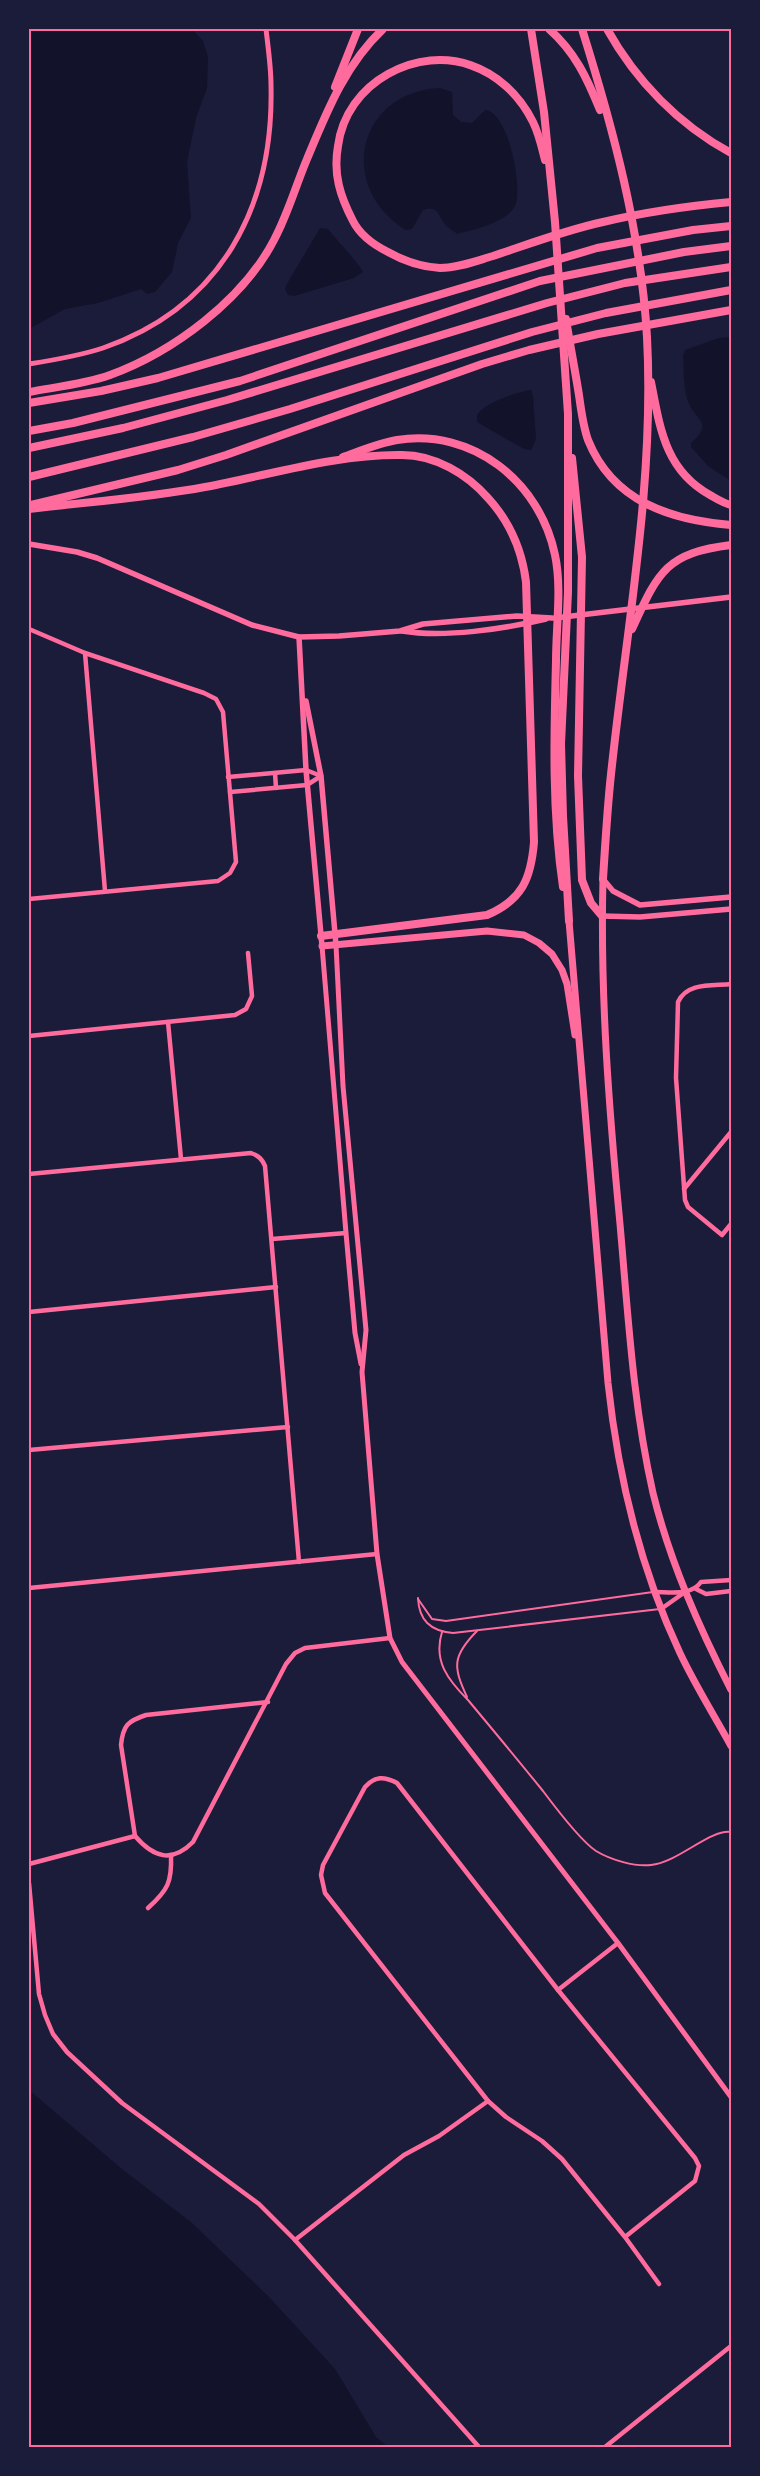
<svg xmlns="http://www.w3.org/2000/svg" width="760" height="2476" font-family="Inter,sans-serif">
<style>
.water{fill:#12122b}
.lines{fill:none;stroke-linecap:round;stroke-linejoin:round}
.service{stroke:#ff6b9d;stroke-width:2}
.minor{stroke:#ff6b9d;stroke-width:4.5}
.tertiary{stroke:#ff6b9d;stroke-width:5}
.secondary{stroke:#ff6b9d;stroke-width:5.5}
.primary{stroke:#ff6b9d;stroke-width:7}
.motorway{stroke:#ff6b9d;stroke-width:8}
.neatline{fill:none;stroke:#ff6b9d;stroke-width:2}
</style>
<rect width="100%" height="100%" fill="#1b1b3a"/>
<!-- water -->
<g class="water">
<polygon points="29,29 192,29 203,41 208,57 207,88 196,118 187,162 191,218 178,243 172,272 155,292 147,294 141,289 98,303 65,309 29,329"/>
<path d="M440 88 452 92 453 115 461 122 472 123 485 110C509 112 523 189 515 206 506 223 473 230 457 234 453 230 447 228 444 223 437 213 438 206 423 210L412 229 406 230C336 187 357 92 440 88Z"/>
<path d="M320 228 328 229C334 237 362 267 363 272L354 278 294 296 288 295 285 289 288 282Z"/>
<path d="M731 337V481L708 466 691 447V443C714 423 696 420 689 404 683 390 684 370 683 356L685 350 719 338Z"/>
<path d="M531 390 533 396 536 439 531 450 524 449 477 422V415C484 403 517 392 531 390Z"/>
<polygon points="29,2090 122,2169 192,2223 270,2298 335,2369 376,2437 388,2447 29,2447"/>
</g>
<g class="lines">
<!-- service -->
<g class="service">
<path d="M418 1598C419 1620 430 1631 453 1633L660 1609"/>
<polyline points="418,1599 432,1619 446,1621 653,1592"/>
<path d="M442 1632C433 1661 448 1680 468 1700 493 1730 518 1760 543 1791 555 1807 581 1841 596 1851 611 1860 635 1867 651 1865 677 1863 710 1829 731 1832"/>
<path d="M467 1697C453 1667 452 1656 477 1631"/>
</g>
<!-- minor -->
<g class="minor">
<polyline points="29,629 85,653 204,693 216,699 223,712 236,862 230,873 218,881 29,899"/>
<polyline points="85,653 105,891"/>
<polyline points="275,773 276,788"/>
<polyline points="228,777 306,770 321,776"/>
<polyline points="230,792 307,785 321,776"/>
<path d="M731 984C713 986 687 982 678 1002L676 1078 685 1200 688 1207 722 1235 731 1224"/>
<polyline points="168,1022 181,1159"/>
<polyline points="29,1036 235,1015 246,1009 252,996 248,953"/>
<path d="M29 1174 251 1153C259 1156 262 1159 265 1166L299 1562"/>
<polyline points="684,1189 731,1132"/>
<polyline points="272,1239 346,1233"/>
<polyline points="29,1312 276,1287"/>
<polyline points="29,1450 288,1427"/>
<polyline points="29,1588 377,1554"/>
<polyline points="696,1589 706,1594 731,1591"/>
<path d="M655 1592C671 1592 691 1596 701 1582L731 1580"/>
<polyline points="661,1609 685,1592"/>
<path d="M135 1836C154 1858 172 1863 193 1842L286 1664 295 1653 305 1648 390 1638"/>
<path d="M135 1836 121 1745C123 1725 128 1721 146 1715L268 1702"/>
<polyline points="29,1864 135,1836"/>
<polyline points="29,1883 39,1994 45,2015 53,2034 67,2052 122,2103 259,2204 295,2240 479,2447"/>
<path d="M148 1908C168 1890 172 1882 171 1855"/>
<polyline points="558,1990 618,1943"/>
<path d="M625 2237 695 2181 699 2166 695 2158 558 1990 397 1783C384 1776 375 1776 365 1787L323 1865 321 1875 325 1893 488 2101 506 2117 542 2141 562 2159 625 2237 659 2284"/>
<polyline points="295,2240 404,2155 439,2136 488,2101"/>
<polyline points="605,2447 731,2346"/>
</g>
<!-- tertiary -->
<g class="tertiary">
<path d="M29 364C54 360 79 356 103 348 221 307 274 207 271 85 271 67 268 47 266 29"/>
<polyline points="336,945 343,1086 366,1330 362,1372 377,1554 390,1638 402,1662 618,1943 731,2097"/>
<polyline points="322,946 346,1233 355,1333 361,1364"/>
</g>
<!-- secondary -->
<g class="secondary">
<polyline points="29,544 77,552 97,558 252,625 299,637 339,636 400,631 423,624 517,616 552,618"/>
<polyline points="555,618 731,597"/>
<path d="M402 631C444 638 504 629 546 619"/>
<polyline points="299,637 306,770 322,946"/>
<polyline points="306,701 321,776 336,945"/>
<polyline points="603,879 613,891 640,905 731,897"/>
<polyline points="602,916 640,917 731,909"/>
</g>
<!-- primary -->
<g class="primary">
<path d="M603 879C600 995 609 1109 620 1224 628 1314 633 1405 653 1493 670 1562 699 1627 731 1690"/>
<path d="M569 921 608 1383C618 1476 640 1568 680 1653 695 1685 714 1715 731 1746"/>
<polyline points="322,946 487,931 524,935 539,943 552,954 562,970 567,984 575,1035"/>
</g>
<!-- motorway -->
<g class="motorway">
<polyline points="531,29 544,112 555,222 568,414 568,592 561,744 563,816 569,921"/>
<path d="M549 29C575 52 587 78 600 110"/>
<path d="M582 29C613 128 641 232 647 337 655 487 625 635 610 784 607 815 605 847 603 879"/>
<path d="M607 29C636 81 679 125 731 153"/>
<polyline points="335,87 358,29"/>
<path d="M545 160C542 148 539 134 533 122 505 66 444 43 388 74 361 89 342 115 338 146 333 174 340 196 353 221 360 235 374 245 388 252 404 261 421 267 440 268 458 268 476 261 493 256 529 244 566 230 603 222 645 212 688 206 731 202"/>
<path d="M566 319C570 345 575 370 579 395 581 410 583 426 588 440 613 502 671 520 731 525"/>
<path d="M651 382C660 428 665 470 710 495 717 499 723 503 731 505"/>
<path d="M29 392C56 387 85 384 110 375 173 352 243 300 274 240 288 214 296 185 307 159 327 111 345 65 383 29"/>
<polyline points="29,403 101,391 158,378 597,248 693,230 731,226"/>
<polyline points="29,431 73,423 240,381 540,281 684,252 731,246"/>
<polyline points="29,448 123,428 227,400 547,303 625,283 731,267"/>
<path d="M343 457C360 451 379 443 397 440 473 428 540 482 555 555 562 588 556 626 556 661 554 737 552 812 563 887"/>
<polyline points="572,458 582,557 578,776 582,880 591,903 602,916"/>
<polyline points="29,477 193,437 290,409 532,332 606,313 731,290"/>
<polyline points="31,505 178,470 226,455 482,364 529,350 598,334 731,310"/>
<path d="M29 509C87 502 147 498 205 487 270 475 336 454 402 455 435 455 467 474 488 498 510 522 522 550 526 582L534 842C531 879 522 900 487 915L321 936"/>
<path d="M632 629C658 573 665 553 731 545"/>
</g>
</g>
<!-- border -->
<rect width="760" height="2476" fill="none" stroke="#1b1b3a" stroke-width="60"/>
<rect x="30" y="30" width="700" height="2416" class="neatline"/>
</svg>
